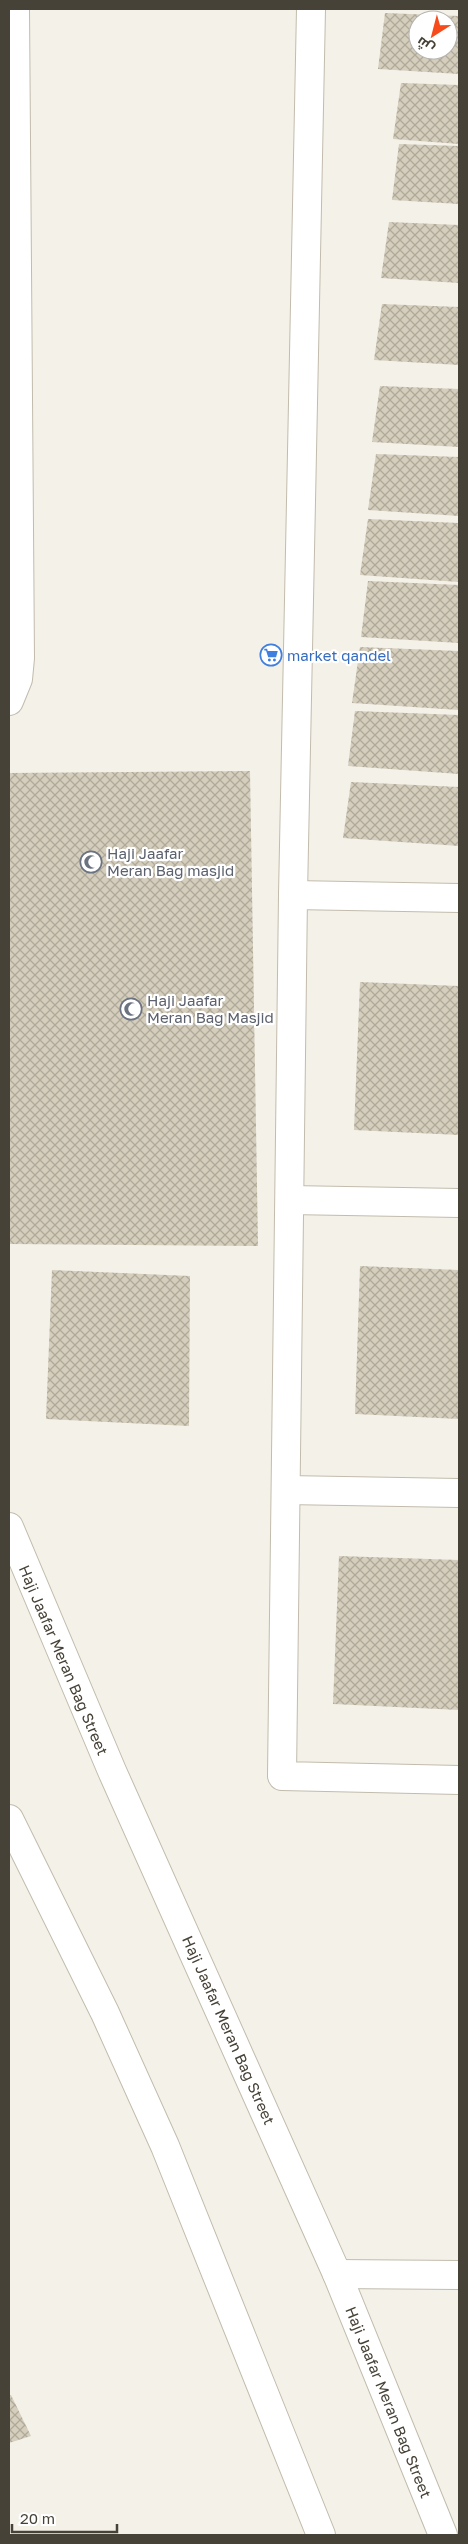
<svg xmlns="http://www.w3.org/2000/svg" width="468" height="2544" font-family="'Golos Text',Cairo,sans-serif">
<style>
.building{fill:url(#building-cross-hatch);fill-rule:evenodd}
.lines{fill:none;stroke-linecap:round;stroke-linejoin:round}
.minor-casing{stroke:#c2bcad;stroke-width:30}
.minor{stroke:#fff;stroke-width:28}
.labels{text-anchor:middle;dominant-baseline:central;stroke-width:4.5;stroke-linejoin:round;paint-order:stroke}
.shop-label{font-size:15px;fill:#366cbe;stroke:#fff;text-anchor:start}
.worship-label{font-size:15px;fill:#5b616d;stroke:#fff;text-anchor:start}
.street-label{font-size:15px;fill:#474237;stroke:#fff}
</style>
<defs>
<pattern id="building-cross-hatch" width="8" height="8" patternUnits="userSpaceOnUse" patternTransform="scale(1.25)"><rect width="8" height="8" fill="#d5cebd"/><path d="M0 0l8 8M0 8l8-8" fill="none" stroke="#afa99a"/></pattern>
</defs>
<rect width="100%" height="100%" fill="#f4f1e8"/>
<!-- building -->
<g class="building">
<path d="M385 13 459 16V74L378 69ZM418 20H448V50H418Z"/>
<polygon points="401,83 459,85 459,144 393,139"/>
<polygon points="399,144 459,146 459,204 392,200"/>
<polygon points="389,222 459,225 459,283 381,278"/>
<polygon points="382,304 459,307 459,365 374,360"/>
<polygon points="380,386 459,389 459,447 372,442"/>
<polygon points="376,454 459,457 459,516 368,510"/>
<polygon points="368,519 459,523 459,582 360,575"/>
<polygon points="368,581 459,585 459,643 361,637"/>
<polygon points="360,647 459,651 459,710 352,703"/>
<polygon points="355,711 459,715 459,774 348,766"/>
<polygon points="250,771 258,1246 9,1244 9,773"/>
<polygon points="351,782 459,787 459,846 343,838"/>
<polygon points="360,982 459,986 459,1135 354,1130"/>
<polygon points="360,1266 459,1270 459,1419 355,1414"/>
<polygon points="52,1270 190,1276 189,1426 46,1419"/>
<polygon points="339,1556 459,1560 459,1710 333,1704"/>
<polygon points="9,2395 11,2395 31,2436 9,2443"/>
</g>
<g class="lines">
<!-- minor casing -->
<g class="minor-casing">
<g id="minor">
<polyline points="311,9 293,895 282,1776 459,1780"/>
<polyline points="9,701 18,679 20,658 15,9"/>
<polyline points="293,895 459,898"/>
<polyline points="290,1200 459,1203"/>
<polyline points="286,1490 459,1493"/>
<polyline points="9,1527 112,1771 337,2274 443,2535"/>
<polyline points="9,1819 105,2013 165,2146 321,2535"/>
<polyline points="337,2274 459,2275"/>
</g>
</g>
<!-- minor -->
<use href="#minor" class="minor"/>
</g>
<!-- icons -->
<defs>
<g id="supermarket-ring" transform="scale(1.125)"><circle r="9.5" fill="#fff" stroke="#3f7fe0" stroke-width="1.5"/><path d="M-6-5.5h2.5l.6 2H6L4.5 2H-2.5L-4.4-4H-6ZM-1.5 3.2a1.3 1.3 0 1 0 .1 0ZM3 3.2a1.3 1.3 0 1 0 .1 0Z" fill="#3f7fe0"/></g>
<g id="mosque-ring" transform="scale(1.125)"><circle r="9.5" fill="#fff" stroke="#6b7280" stroke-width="1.5"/><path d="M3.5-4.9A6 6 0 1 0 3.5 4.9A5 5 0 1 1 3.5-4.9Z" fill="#6b7280"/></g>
</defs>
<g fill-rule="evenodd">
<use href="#supermarket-ring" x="271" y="655"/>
<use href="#mosque-ring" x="91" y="862"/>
<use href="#mosque-ring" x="131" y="1009"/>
</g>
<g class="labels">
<!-- shop labels -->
<g class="shop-label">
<text x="287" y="655">market qandel</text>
</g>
<!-- worship labels -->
<g class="worship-label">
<text x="107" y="853">Haji Jaafar<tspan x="107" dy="17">Meran Bag masjid</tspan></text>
<text x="147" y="1000">Haji Jaafar<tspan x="147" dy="17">Meran Bag Masjid</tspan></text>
</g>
<!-- street labels -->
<g class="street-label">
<text transform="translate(64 1660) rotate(67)">Haji Jaafar Meran Bag Street</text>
<text transform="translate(229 2030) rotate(66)">Haji Jaafar Meran Bag Street</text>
<text transform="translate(389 2402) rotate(68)">Haji Jaafar Meran Bag Street</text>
</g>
</g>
<!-- border -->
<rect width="468" height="2544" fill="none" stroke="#474237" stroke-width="20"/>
<!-- north arrow -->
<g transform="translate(433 35) rotate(216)"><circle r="24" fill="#ffffff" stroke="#b5b3af"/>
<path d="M0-4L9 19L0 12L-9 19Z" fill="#f84b1b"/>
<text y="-8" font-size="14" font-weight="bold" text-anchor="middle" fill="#474237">ش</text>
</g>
<!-- scale -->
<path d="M12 2524v8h105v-8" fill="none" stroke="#474237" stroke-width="2.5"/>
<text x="20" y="2524" font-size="15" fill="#474237" stroke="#ffffff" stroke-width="4" paint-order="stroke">20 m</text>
</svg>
